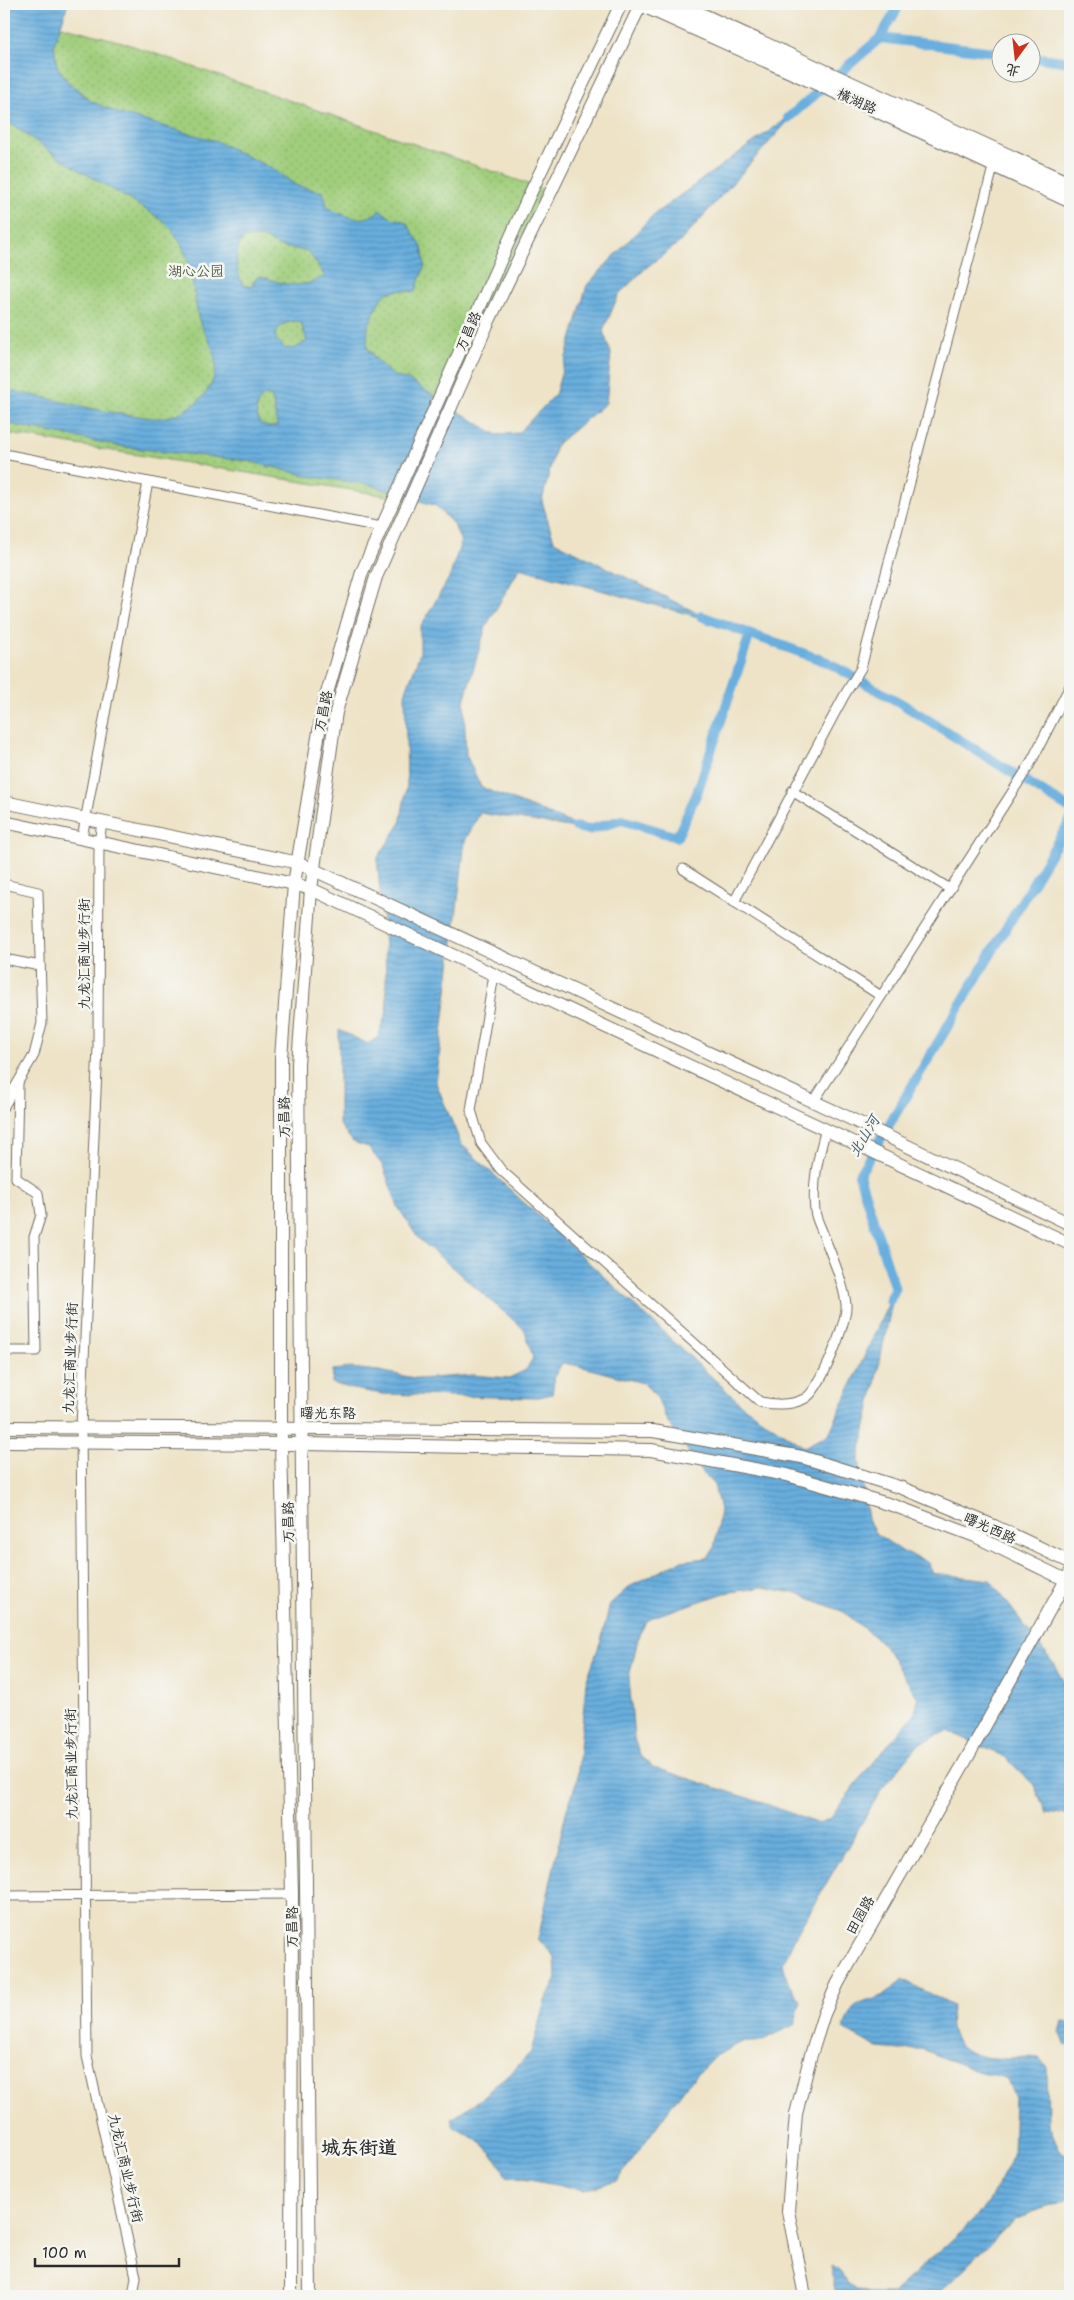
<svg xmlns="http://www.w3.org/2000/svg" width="1074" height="2300" font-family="'Shantell Sans','LXGW WenKai TC',sans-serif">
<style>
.park{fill:url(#park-dots);stroke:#667c53}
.water{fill:url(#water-rules);stroke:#4a6c84;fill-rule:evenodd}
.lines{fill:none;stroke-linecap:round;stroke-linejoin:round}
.canal{stroke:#68aede;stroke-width:10}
.street-casing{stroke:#6f6b62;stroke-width:11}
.secondary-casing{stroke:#6f6b62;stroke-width:14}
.highway-casing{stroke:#6f6b62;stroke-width:17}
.street{stroke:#fff;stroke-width:9}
.secondary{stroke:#fff;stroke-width:12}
.highway{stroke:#fff;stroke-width:15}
.labels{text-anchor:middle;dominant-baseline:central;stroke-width:5;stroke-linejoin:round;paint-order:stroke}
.street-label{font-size:14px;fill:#2b2b2b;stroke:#f6f6f2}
.park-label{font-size:14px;fill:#4e5c43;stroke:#f6f6f2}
.water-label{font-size:15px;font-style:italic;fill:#40596a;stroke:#f6f6f2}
.district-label{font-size:19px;font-weight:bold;fill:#2b2b2b;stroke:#f6f6f2}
</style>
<defs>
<pattern id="park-dots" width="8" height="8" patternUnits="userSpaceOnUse" patternTransform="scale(1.25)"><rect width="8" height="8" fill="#a0ce7b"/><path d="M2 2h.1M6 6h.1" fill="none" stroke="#8ab16a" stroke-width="1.8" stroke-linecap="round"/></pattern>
<pattern id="water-rules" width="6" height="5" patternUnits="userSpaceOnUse" patternTransform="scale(1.25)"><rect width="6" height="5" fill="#68aede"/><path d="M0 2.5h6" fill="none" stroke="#568eb4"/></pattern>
</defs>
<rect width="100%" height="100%" fill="#f6f6f2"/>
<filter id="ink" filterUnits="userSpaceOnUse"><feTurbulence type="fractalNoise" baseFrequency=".02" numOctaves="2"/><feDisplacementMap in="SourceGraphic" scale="10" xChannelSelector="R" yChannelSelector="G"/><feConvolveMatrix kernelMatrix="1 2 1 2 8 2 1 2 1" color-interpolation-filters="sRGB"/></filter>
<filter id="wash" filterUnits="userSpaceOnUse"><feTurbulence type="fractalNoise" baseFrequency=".0096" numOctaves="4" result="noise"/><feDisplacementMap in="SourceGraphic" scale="20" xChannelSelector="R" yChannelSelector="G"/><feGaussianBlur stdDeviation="1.12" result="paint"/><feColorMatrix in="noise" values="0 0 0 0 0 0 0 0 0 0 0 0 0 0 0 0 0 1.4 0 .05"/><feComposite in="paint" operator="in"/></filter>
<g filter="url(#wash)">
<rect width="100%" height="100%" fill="#eee3c7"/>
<!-- park -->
<polygon class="park" points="35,19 122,42 540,188 540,195 406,499 4,433 4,28"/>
<!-- water -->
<g class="water">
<path d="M4 4H68L54 45 57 66 67 81 91 101 120 114 216 141 273 169 297 186 323 192 328 208C347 217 364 225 380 210L391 218 406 222 422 247 425 265 415 292 400 290 387 293 379 302 368 326 367 347 377 361 392 375 410 381 497 435 518 433 555 395 587 285 653 215 798 110 679 243 647 267 619 294 603 331 611 353 606 403 556 445 542 501 554 541 713 621 520 568 486 626 464 701 466 755 481 787 588 830 480 813 465 841 436 1083 461 1144 743 1406 804 1447 829 1434 895 1289 859 1459 868 1519 875 1533 905 1553 929 1562 931 1573 990 1580 1053 1663 1070 1693V1815L1046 1812 1034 1785 1005 1757 948 1731 920 1743 881 1790 796 1935 783 1963 787 1980 801 2001 794 2025 761 2041H744L715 2056 685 2087 617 2181 585 2190 506 2176C496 2153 477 2136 454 2127L451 2119 481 2099 496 2084 512 2072 531 2052 545 2001 556 1981 555 1957 538 1939 566 1812 577 1781 586 1682 601 1640 610 1604 629 1587 680 1561 707 1558 714 1549 720 1510 714 1485 703 1473 666 1419 657 1397 643 1383 575 1365 562 1363 555 1375 552 1394 534 1398 382 1394 353 1389 332 1383 333 1370 351 1368 379 1371 419 1379 473 1375 509 1378 526 1370 533 1358 525 1330 418 1238 398 1207 383 1166 368 1147 353 1142 339 1124V1030L368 1044 378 1037 387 1011 385 945 377 859 400 824 407 785 405 694 420 653V628L450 576 461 542 454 525 436 506 368 484 313 477 248 461 124 447 4 423V390C47 396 87 410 130 415 140 416 151 419 160 418 191 415 223 387 214 354 211 340 201 330 198 316 192 286 192 255 172 230 163 220 150 212 138 205 112 188 84 174 57 156 39 144 23 131 4 120ZM263 237 280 247 308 251 325 276C300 290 286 285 260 276L254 281 252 287 243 285C236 271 233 251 244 238ZM295 321 301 323 307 341 296 348 286 349 275 338C277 326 284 323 295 321ZM265 395 272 397 277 426 269 427 260 424C255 411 254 405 265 395ZM763 1587 798 1594 844 1612 884 1645 918 1698 915 1714 873 1762 830 1818 819 1824 769 1805 653 1767 641 1757 634 1739 629 1677 639 1635 646 1622 655 1616 725 1593Z"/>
<path d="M902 1979 953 2006C944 2037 961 2055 992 2058 1008 2059 1023 2056 1039 2058L1047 2067 1048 2123 1060 2151 1070 2156V2199L1016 2218 936 2296H842L835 2290 831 2266C841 2270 841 2274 847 2282 857 2294 878 2294 892 2294L976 2218 994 2192 1013 2155 1015 2097 1006 2078 974 2070 922 2049 900 2050 878 2048 843 2029C855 1999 853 2007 880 1997 888 1994 896 1985 902 1979Z"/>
<polygon points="1063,2021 1070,2022 1070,2046 1064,2044 1060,2032"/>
</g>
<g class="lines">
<!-- canal -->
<g class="canal">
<polyline points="880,38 1002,53"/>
<polyline points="1032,57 1070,62"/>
<polyline points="788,118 880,38 900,4"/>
<polyline points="701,616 827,662 904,705 1070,809"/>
<polyline points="576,827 588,830 622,820 677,837 697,793 750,634"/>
<polyline points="890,1300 895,1289 859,1175 1070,821"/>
</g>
</g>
</g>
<g filter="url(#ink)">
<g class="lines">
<!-- street casing -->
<g class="street-casing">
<g id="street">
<polyline points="4,454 381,527"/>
<polyline points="792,791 950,889"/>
<polyline points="102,823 99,842 98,1047 81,1427 87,2056 136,2277 133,2296"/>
<polyline points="82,838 148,482"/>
<polyline points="683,869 881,996"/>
<polyline points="4,884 38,892 42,1023 34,1055 4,1106"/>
<polyline points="734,902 844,696 861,668 994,164"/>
<polyline points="4,959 40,966"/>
<path d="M494 975 471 1110 481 1143 501 1170 760 1402C775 1405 790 1406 804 1399 820 1392 848 1321 846 1304 843 1281 832 1257 824 1236 821 1228 816 1219 815 1211 812 1182 818 1157 826 1129"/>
<polyline points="814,1101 1029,766 1070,686"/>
<polyline points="4,1351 36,1351 34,1237 41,1215 38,1193 16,1178 18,1084"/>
<polyline points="4,1896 292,1894"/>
</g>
</g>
<!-- secondary casing -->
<g class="secondary-casing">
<g id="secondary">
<polyline points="4,802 299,863 847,1117 1070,1224"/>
<polyline points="4,822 294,884 311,889 1070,1244"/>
<polyline points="4,1427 653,1431 802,1457 902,1488 994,1526 1070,1562"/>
<polyline points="4,1442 302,1444 651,1450 787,1475 895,1506 975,1536 1070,1582"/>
<polyline points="291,2296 292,1894 281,1444 281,1058 294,884 323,707 362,572 528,198 621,4"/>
<polyline points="310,2296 298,1064 311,889 336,712 376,577 487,325 641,4"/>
<polyline points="805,2296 788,2211 796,2114 810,2058 824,2014 838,1983 967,1758 1070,1573"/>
</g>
</g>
<!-- highway casing -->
<g class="highway-casing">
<g id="highway">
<polyline points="642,4 856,100 1070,200"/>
<polyline points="676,4 1070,185"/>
</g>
</g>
<!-- street -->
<use href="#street" class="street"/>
<!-- secondary -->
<use href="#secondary" class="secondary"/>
<!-- highway -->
<use href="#highway" class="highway"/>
</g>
</g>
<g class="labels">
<!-- street labels -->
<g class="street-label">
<text transform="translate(857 101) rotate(24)">横湖路</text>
<text transform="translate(468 331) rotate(-66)">万昌路</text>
<text transform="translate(323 711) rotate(-78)">万昌路</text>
<text transform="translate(84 954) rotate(-90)">九龙汇商业步行街</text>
<text transform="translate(284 1117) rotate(-91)">万昌路</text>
<text transform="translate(70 1358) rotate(-88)">九龙汇商业步行街</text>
<text x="328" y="1413">曙光东路</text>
<text transform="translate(288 1522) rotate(-91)">万昌路</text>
<text transform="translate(990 1528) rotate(24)">曙光西路</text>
<text transform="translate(71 1764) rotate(-91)">九龙汇商业步行街</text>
<text transform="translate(860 1915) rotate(-60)">田园路</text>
<text transform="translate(292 1927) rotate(-90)">万昌路</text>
<text transform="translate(126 2168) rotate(77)">九龙汇商业步行街</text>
</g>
<!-- park labels -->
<g class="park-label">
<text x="196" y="271">湖心公园</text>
</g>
<!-- water labels -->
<g class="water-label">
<text transform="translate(864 1136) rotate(-59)">北山河</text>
</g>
<!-- district labels -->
<g class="district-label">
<text x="359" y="2147">城东街道</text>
</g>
</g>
<!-- margin -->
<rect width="1074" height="2300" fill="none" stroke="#f6f6f2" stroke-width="20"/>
<!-- north arrow -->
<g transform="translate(1016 58) rotate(195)"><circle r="24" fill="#f6f6f2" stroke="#a5a5a2"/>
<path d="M0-4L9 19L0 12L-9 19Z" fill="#c8321e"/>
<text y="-8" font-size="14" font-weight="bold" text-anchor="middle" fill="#2b2b2b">北</text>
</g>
<!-- scale -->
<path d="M35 2258v8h144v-8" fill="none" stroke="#2b2b2b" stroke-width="2.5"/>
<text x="42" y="2258" font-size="15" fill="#2b2b2b" stroke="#f6f6f2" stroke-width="4" paint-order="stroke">100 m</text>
</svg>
